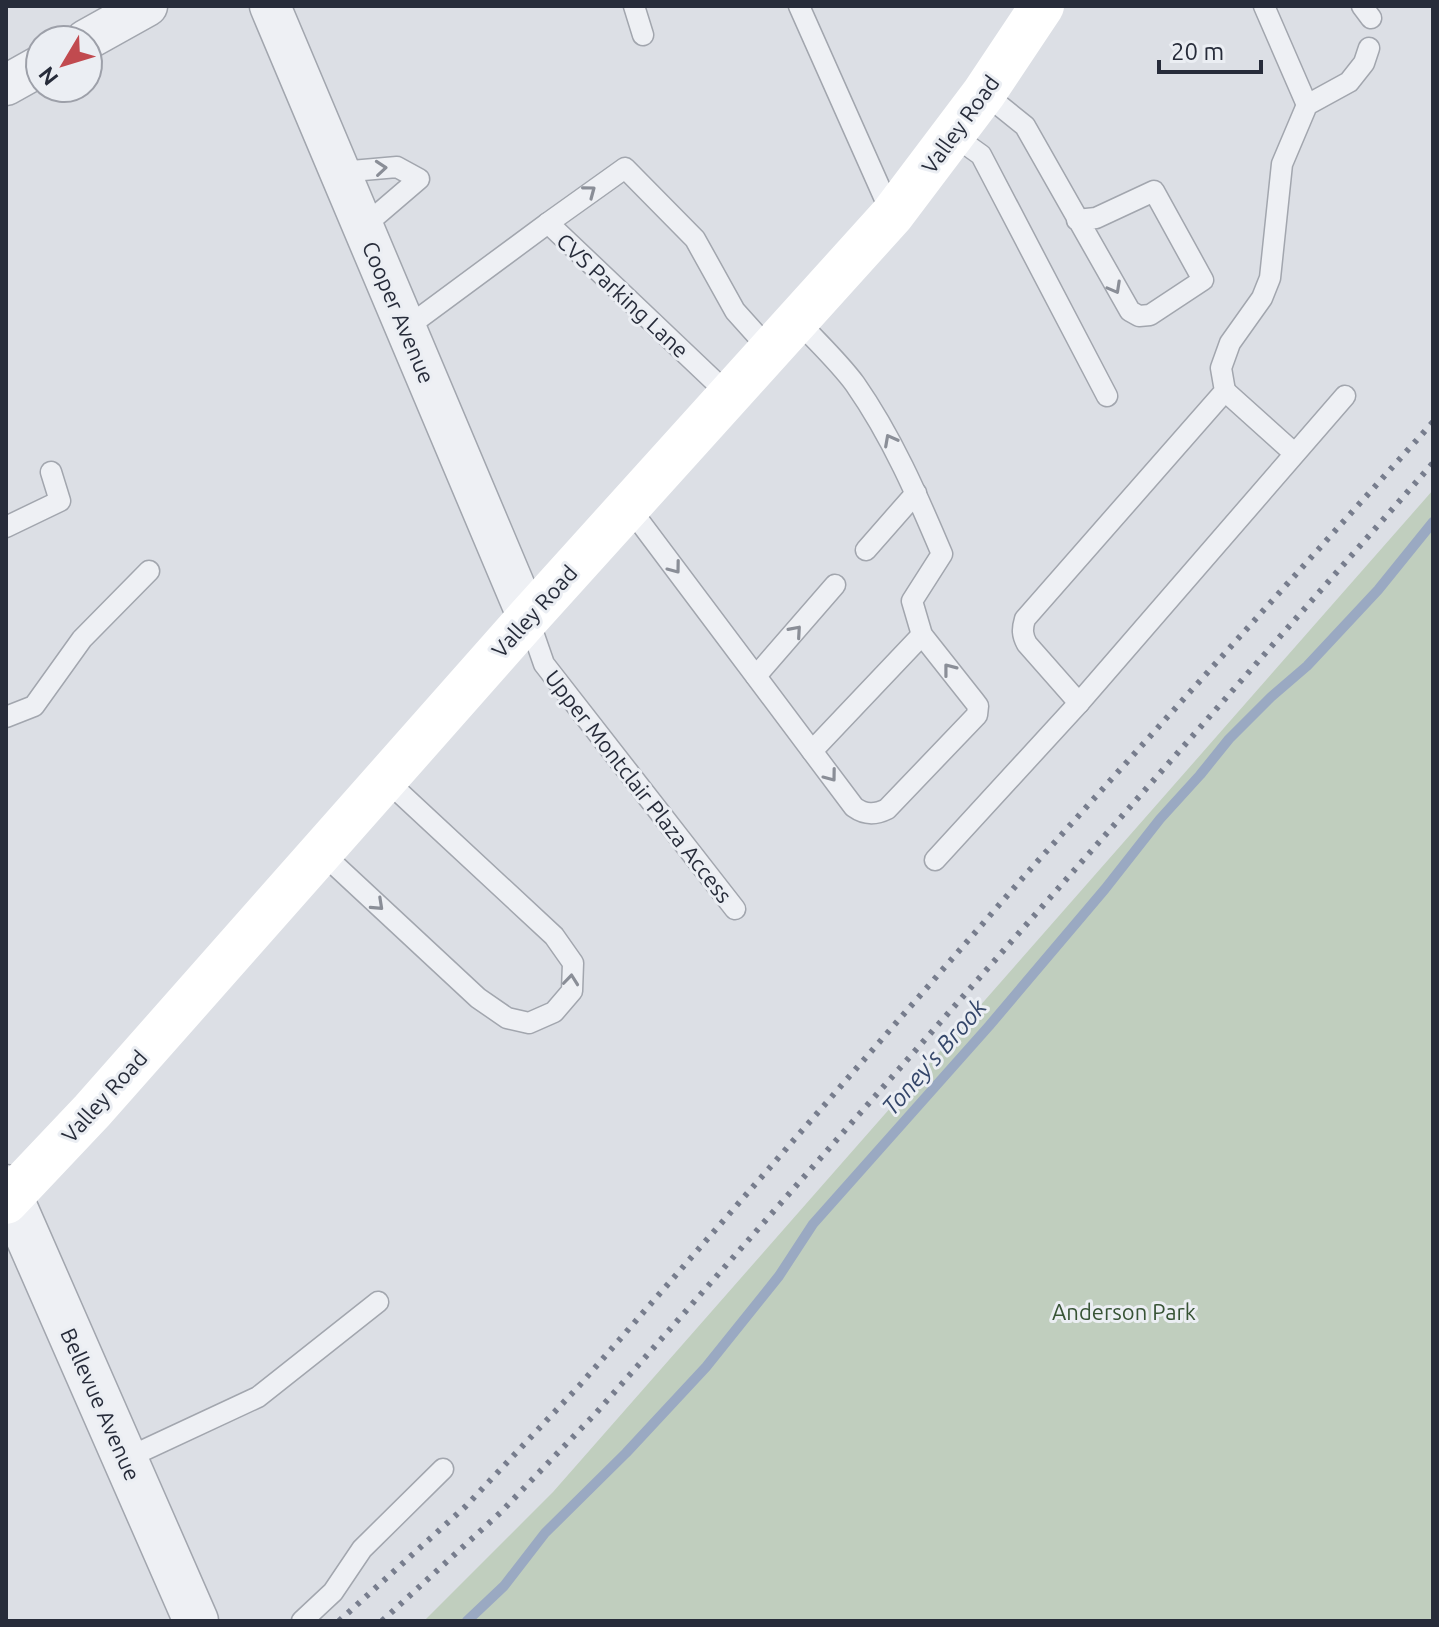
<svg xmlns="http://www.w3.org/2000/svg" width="1439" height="1627" font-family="Ubuntu,sans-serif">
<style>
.green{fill:#c0cebe}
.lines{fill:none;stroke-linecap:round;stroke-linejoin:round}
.stream{stroke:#9aa9c2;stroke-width:10}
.service-casing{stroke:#a2a6ae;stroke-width:23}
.minor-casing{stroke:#a2a6ae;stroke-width:43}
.tertiary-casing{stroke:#a2a6ae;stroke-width:47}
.service{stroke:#eef0f4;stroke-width:20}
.minor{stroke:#eef0f4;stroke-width:40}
.tertiary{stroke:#eef0f4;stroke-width:44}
.secondary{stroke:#fff;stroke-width:44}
.rail{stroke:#777d8d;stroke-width:6;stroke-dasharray:4 8;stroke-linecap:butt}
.oneway{stroke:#8a8e97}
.labels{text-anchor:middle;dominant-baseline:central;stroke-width:6;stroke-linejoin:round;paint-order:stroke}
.street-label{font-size:22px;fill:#272c3a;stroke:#ebeef3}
.park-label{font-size:22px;fill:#385436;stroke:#ebeef3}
.water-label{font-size:24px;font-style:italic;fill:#35476a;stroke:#ebeef3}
</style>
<rect width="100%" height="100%" fill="#dcdfe5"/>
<!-- green -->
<polygon class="green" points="1433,490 1433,1621 424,1621 553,1492"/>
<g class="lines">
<!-- stream -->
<polyline class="stream" points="467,1621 504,1586 545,1533 626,1453 706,1367 779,1276 813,1224 989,1026 1105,889 1160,819 1200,775 1229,739 1271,697 1307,666 1378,590 1433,522"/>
<!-- service casing -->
<g class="service-casing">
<g id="service">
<polyline points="634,6 643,35"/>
<polyline points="799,6 892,215"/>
<polyline points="1264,6 1307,105"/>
<polyline points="1362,6 1371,18"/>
<polyline points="984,93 1025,126 1130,311 1139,316 1150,315 1203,280 1154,191 1096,218 1077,220"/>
<polyline points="953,135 981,155 1107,396"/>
<polyline points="340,172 397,167 419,179 363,227"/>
<polyline points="406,328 548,223"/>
<polyline points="1225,391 1294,453"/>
<polyline points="729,395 548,223 625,168 695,239 735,311 770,350"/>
<path d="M628 506 854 807C865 815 875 815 887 809L977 715 978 706 975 702 922 635 912 601 942 554C917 495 892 437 855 384 838 361 816 341 797 320"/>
<polyline points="6,527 60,501 51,472"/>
<polyline points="866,550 916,493"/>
<polyline points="528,618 544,664 735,909"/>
<polyline points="756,676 835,585"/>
<path d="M1079 703 1027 644C1022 635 1022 629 1025 619L1225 391 1221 368 1230 343 1262 298 1270 278 1282 164 1307 105 1349 82 1364 63 1369 48"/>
<polyline points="6,717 34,706 82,639 149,571"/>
<polyline points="812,751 922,635"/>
<polyline points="321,852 478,998 507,1018 529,1023 554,1012 572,991 573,963 554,936 385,779"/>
<polyline points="935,860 1079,703 1345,396"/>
<polyline points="125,1459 258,1397 378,1302"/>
<polyline points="302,1621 333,1592 362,1549 443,1469"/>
</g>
</g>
<!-- minor casing -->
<g class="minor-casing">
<g id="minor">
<polyline points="270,6 528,618"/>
<polyline points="86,40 147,6"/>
<polyline points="6,85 40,66"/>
</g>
</g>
<!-- tertiary casing -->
<g class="tertiary-casing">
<polyline id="tertiary" points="6,1187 196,1621"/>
</g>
<!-- service -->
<use href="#service" class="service"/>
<!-- minor -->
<use href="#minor" class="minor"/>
<!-- tertiary -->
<use href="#tertiary" class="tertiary"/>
<!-- secondary -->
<polyline class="secondary" points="6,1202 92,1111 528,618 892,215 984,93 1042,6"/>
<!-- rail -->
<g class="rail">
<polyline points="339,1621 466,1506 579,1386 1027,873 1433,422"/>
<polyline points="382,1621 501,1512 596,1413 1433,463"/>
</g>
</g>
<!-- one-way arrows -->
<defs><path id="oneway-chevron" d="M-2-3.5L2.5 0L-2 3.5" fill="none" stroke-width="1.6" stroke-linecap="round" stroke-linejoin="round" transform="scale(2)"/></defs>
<g class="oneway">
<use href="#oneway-chevron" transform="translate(381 168) rotate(-5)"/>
<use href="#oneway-chevron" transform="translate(590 191) rotate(-37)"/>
<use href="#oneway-chevron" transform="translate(1115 288) rotate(61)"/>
<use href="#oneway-chevron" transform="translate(890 440) rotate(-118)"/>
<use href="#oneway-chevron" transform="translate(675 568) rotate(53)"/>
<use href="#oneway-chevron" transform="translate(796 631) rotate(-49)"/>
<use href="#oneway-chevron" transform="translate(949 669) rotate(-128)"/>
<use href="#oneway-chevron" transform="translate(831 776) rotate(53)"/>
<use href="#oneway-chevron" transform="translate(378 905) rotate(43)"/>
<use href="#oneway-chevron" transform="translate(571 980) rotate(-84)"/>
</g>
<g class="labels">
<!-- street labels -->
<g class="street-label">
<text transform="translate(960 124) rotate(-54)">Valley Road</text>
<text transform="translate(623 295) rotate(43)">CVS Parking Lane</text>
<text transform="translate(399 312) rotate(67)">Cooper Avenue</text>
<text transform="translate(534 611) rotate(-48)">Valley Road</text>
<text transform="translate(639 786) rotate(52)">Upper Montclair Plaza Access</text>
<text transform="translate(104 1096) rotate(-48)">Valley Road</text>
<text transform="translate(101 1404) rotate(66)">Bellevue Avenue</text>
</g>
<!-- park labels -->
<g class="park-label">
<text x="1124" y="1311">Anderson Park</text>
</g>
<!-- water labels -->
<g class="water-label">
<text transform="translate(934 1057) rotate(-49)">Toney's Brook</text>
</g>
</g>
<!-- border -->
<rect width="1439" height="1627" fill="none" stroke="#272c3a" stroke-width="16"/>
<!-- north arrow -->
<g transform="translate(64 64) rotate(232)"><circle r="38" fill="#ebeef3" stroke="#9da0a9" stroke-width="2"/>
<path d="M0-6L14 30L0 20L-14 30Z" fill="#c14a4f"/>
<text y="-12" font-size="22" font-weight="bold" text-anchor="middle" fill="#272c3a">N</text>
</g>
<!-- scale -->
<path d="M1159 60v12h102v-12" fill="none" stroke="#272c3a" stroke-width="4"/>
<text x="1171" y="60" font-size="24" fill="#272c3a" stroke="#ebeef3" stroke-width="6" paint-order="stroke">20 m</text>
</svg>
